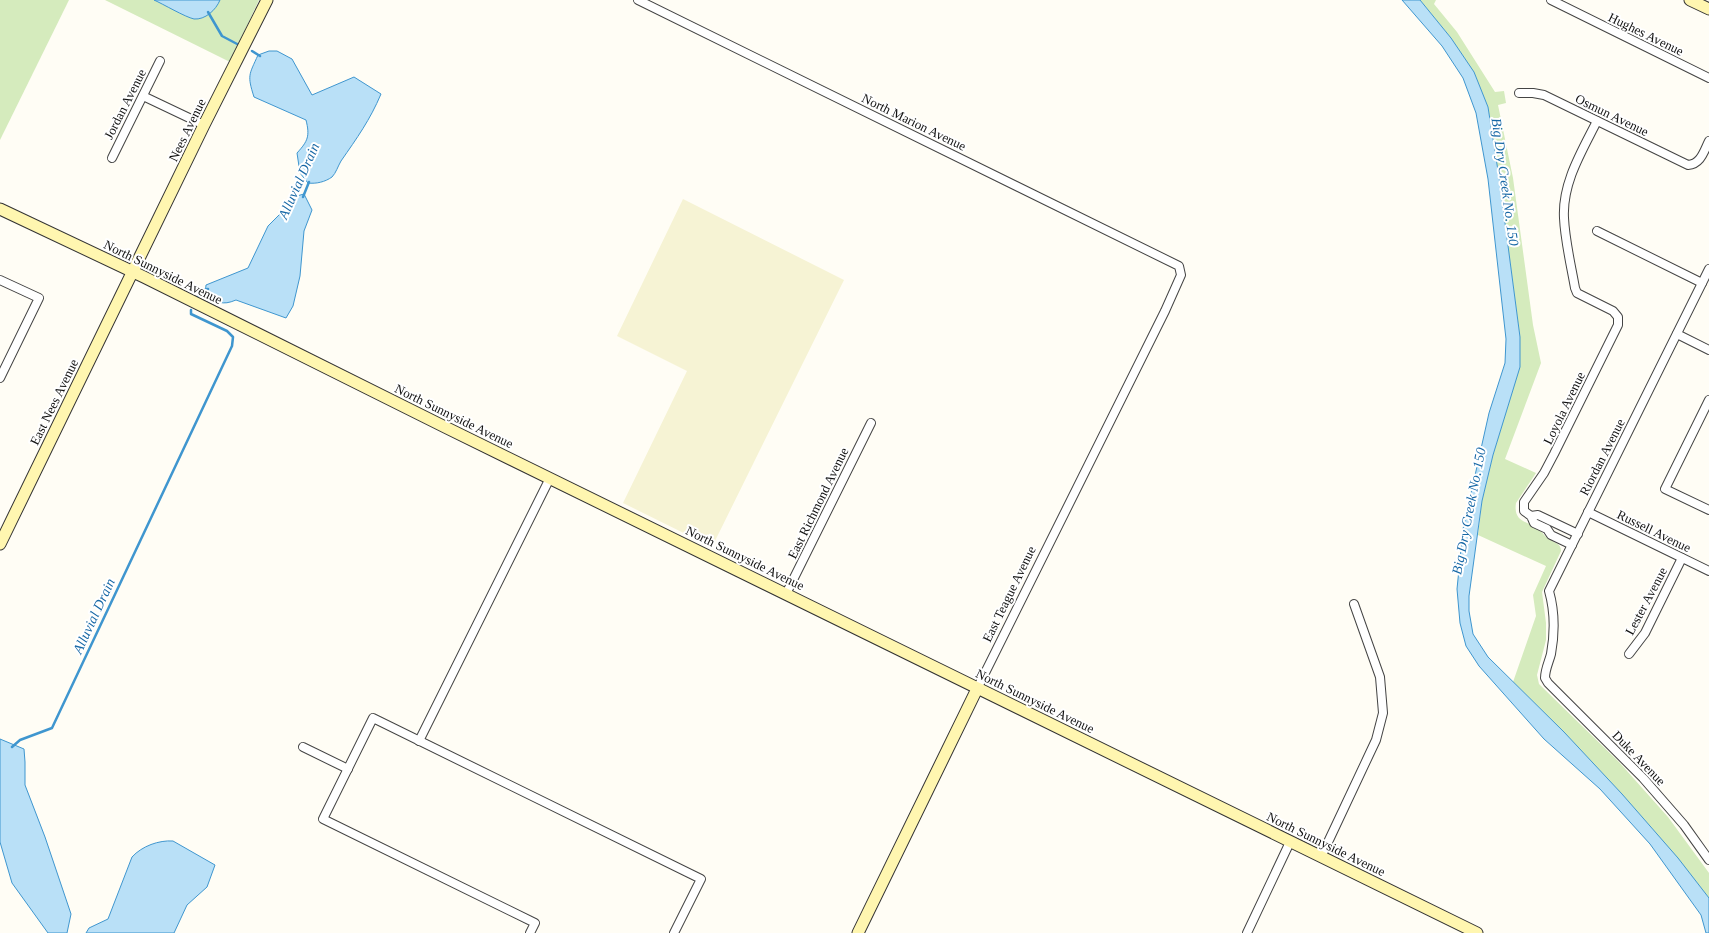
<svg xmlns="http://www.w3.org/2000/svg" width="1709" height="933" font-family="Georgia,serif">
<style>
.farmland{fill:#f6f3d4}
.green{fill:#d5ebbd}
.water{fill:#b9e0f7;stroke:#3f96cf}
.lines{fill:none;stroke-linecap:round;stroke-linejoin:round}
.stream{stroke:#3f96cf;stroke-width:2.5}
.street-casing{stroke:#444;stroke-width:10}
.secondary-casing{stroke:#333;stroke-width:13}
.street{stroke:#fff;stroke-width:8}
.secondary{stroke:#fff6b0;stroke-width:11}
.labels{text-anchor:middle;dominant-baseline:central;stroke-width:4;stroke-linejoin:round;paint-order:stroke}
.street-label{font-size:13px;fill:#111;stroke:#fff}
.water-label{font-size:14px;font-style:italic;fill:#1768a6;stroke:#fff}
</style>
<rect width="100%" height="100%" fill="#fffdf5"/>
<!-- farmland -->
<polygon class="farmland" points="683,199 844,280 712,547 623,503 687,371 617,336"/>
<!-- green -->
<g class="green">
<polygon points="0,0 69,0 0,140"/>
<polygon points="105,0 259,0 230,62"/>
<path d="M1420 0H1436L1434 4 1457 32 1495 92 1504 91 1506 103 1498 105 1513 178 1533 325 1541 363 1505 459 1536 473 1516 503C1513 523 1528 521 1540 530 1543 533 1545 537 1549 539 1554 543 1561 543 1561 551L1542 592 1546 623V640L1537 675 1539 684 1619 762 1668 817 1709 873V898C1649 821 1583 750 1513 682L1536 616 1533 595 1546 566 1478 535 1482 501 1493 455 1520 366V337L1499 177 1488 107 1474 72 1451 38Z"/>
</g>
<!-- water -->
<g class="water">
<path d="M154 0H220C216 10 205 20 194 19 185 17 163 4 154 0Z"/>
<polygon points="1402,0 1420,0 1451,38 1474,72 1488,107 1499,177 1520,337 1520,367 1493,455 1482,501 1469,596 1469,611 1473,634 1488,657 1564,732 1622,794 1678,858 1709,898 1709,933 1706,933 1701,915 1650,844 1600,789 1544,739 1479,666 1466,646 1460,623 1457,589 1463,529 1489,413 1505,363 1506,339 1488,179 1476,113 1463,78 1442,46"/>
<path d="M269 51H277L292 59 312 95 354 77 381 94C370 120 357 138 341 161 338 166 336 173 332 177 325 182 316 184 308 183L300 173 297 153C308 141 310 136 306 120L254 97C247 75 249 75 258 55Z"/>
<path d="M304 194 312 210 304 231 300 276 293 306 286 318 236 300C222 306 217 302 205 295L206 285 248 268 268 226 281 213 293 197Z"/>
<polygon points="0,739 24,749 25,762 25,785 45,837 71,914 67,933 48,933 12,883 0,842"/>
<path d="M173 841 215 865 207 887 187 905 174 933H86L89 928 108 919 132 857C142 846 159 840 173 841Z"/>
</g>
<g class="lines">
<!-- stream -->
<g class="stream">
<polyline points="208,12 222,36 239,45"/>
<polyline points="252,51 260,56"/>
<polyline points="303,197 309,182"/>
<polyline points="198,297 203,290 208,289"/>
<polyline points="12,747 20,740 52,728 232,346 233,337 227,331 191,314 191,310"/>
</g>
<!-- street casing -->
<g class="street-casing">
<g id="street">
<polyline points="638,0 1179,266 1181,275 1165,311 977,689"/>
<polyline points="1551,0 1709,78"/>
<path d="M1519 93H1533L1544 95 1688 165C1701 164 1704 151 1709 141"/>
<polyline points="143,96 204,125"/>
<polyline points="112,158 160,61"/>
<polyline points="1597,231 1702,283"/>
<path d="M1709 269 1549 591C1555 612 1555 632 1551 654 1549 662 1545 669 1545 678L1548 683 1643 778 1684 825 1709 860"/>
<polyline points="0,280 39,298 0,378"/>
<polyline points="1677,334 1709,350"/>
<polyline points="1709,400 1665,489 1709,510"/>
<polyline points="1588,512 1709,571"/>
<polyline points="1531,516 1538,515 1578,534"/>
<path d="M1572 545 1551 535 1547 529 1534 523 1531 516 1524 511V502L1544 473 1554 454 1618 325V317L1613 311 1577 293 1575 288C1571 265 1565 241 1564 218 1562 183 1582 151 1597 121"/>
<polyline points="786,594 871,423"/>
<polyline points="1629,654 1645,633 1682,558"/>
<polyline points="419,741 550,478"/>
<polyline points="303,747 348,769"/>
<polyline points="1321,857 1376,740 1383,713 1380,677 1354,604"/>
<polyline points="530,933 535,923 323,819 373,718 701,879 674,933"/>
<polyline points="1247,933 1290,842"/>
</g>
</g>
<!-- secondary casing -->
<g class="secondary-casing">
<g id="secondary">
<polyline points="1690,0 1709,9"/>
<polyline points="0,209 144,277 447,428 1477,933"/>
<polyline points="0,544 204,125 267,0"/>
<polyline points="858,933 977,689"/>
</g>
</g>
<!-- street -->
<use href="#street" class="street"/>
<!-- secondary -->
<use href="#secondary" class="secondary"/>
</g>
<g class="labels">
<!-- street labels -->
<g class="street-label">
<text transform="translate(1646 34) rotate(26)">Hughes Avenue</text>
<text transform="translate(125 104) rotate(-63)">Jordan Avenue</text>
<text transform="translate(1612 115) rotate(26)">Osmun Avenue</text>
<text transform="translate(914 122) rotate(26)">North Marion Avenue</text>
<text transform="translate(187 130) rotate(-64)">Nees Avenue</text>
<text transform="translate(163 272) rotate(26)">North Sunnyside Avenue</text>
<text transform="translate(54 402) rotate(-64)">East Nees Avenue</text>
<text transform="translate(1564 408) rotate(-64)">Loyola Avenue</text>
<text transform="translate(454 416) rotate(26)">North Sunnyside Avenue</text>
<text transform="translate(1602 457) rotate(-63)">Riordan Avenue</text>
<text transform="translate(818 503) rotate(-64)">East Richmond Avenue</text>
<text transform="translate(1654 531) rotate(26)">Russell Avenue</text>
<text transform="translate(745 558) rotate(26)">North Sunnyside Avenue</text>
<text transform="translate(1009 594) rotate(-64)">East Teague Avenue</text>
<text transform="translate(1646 601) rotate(-62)">Lester Avenue</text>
<text transform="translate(1035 701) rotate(26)">North Sunnyside Avenue</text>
<text transform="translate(1639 758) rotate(46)">Duke Avenue</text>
<text transform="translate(1326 844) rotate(26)">North Sunnyside Avenue</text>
</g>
<!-- water labels -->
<g class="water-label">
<text transform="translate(299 181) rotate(-66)">Alluvial Drain</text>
<text transform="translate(1505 182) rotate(82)">Big Dry Creek No. 150</text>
<text transform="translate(1469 511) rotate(-79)">Big Dry Creek No. 150</text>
<text transform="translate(94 616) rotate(-65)">Alluvial Drain</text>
</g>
</g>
</svg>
